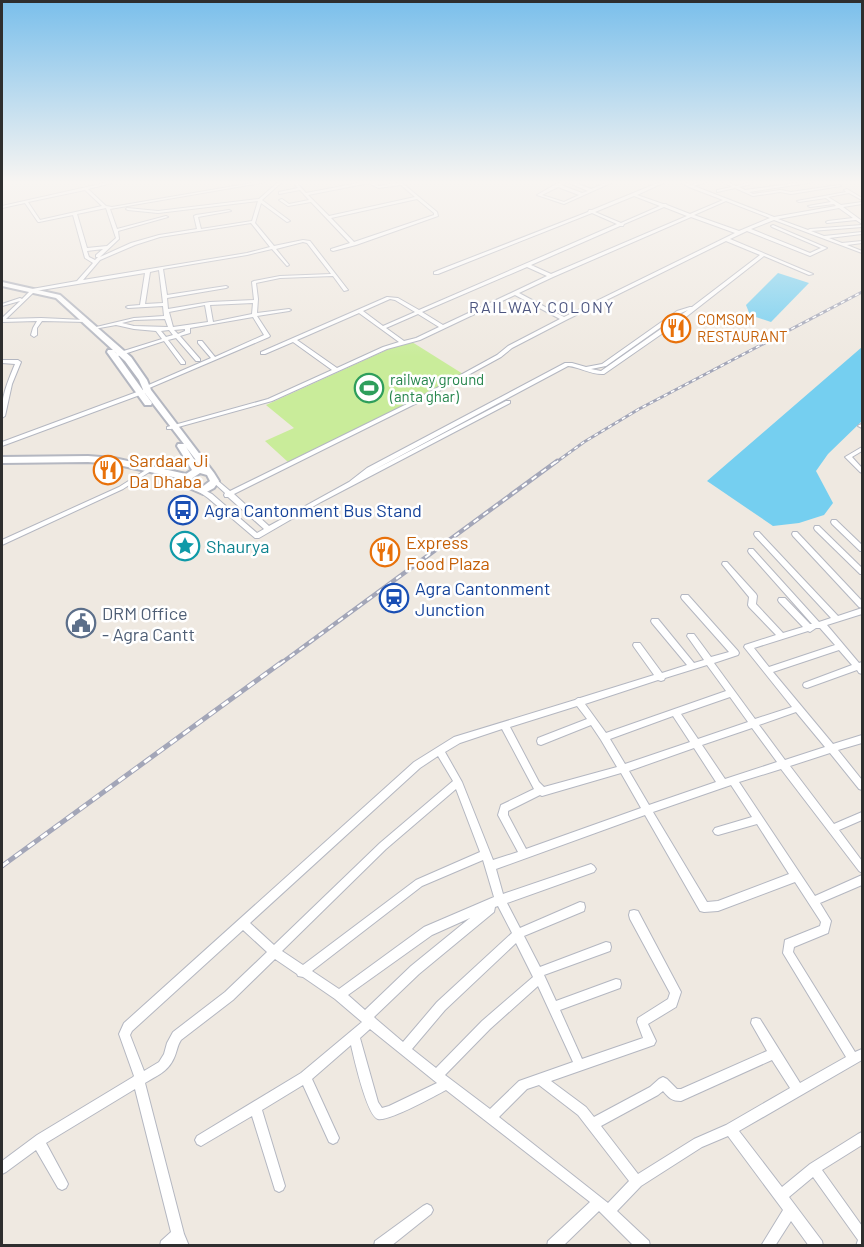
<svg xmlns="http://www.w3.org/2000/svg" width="864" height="1247" font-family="Barlow,sans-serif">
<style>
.pitch{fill:#c9ec9a}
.water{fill:#75cff0}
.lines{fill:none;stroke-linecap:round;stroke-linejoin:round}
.street-casing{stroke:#b4b7c1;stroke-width:2}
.secondary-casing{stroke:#b4b7c1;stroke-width:4}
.street{fill:#fff;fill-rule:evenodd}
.secondary{fill:#fff;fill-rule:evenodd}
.rail-far2-casing{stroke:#a3a6b8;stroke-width:3}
.rail-far1-casing{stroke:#a3a6b8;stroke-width:4.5}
.rail-casing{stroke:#a3a6b8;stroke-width:5}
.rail-far2{stroke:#fff;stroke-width:1.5;stroke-dasharray:4;stroke-linecap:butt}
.rail-far1{stroke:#fff;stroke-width:2;stroke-dasharray:6;stroke-linecap:butt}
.rail{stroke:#fff;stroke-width:3;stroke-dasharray:8;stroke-linecap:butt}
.labels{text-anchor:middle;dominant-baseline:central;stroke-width:5;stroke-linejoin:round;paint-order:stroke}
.far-food-label{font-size:15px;fill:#c56008;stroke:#fff;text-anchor:start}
.far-leisure-label{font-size:15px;fill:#27864d;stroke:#fff;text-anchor:start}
.far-neighbourhood-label{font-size:16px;letter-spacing:1.5px;fill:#4d5680;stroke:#fff}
.food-label{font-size:18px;fill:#c56008;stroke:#fff;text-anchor:start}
.transit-label{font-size:18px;fill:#164399;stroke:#fff;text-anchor:start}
.culture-label{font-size:18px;fill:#0d838f;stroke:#fff;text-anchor:start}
.service-label{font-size:18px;fill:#4e5e75;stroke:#fff;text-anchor:start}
</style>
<rect width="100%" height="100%" fill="#efe9e1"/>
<!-- pitch -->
<polygon class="pitch" points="412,342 463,374 409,403 288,462 265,441 294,428 266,405 400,344"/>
<!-- water -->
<g class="water">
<polygon points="778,273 809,283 771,322 750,315 746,305"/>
<polygon points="862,347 862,421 828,454 816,471 833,503 824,515 799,523 773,526 707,481"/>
</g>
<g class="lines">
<!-- street casing -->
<g class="street-casing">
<g id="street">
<path d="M109 182H116L88 189 106 206 112 207 257 182H266L110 209 117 229 166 216 168 217 118 231 119 239 100 257 131 243 159 235 197 229 194 216 196 215 229 210 231 211 198 217 201 229 252 221 258 201 158 213 128 210 126 209 127 208 158 211 259 199 278 182H282L262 200 290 221 287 222 261 203 255 223 274 246 303 240 310 241 348 290 344 291 333 276 280 278 256 283 258 299 257 313 289 309 291 310 289 311 257 316 270 336 269 337 147 389 149 391 148 392 2 446V442L145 389 143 388 144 387 211 358 198 343V341H202L215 357 264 335 253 317 190 328V333L180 336 200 359V361H196L176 338 168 340 185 362V364H181L164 341 118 356H114V354L162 339 156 331 134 329 116 325 94 329 92 328 134 318 164 316 163 306 128 308 126 307 128 306 140 305 145 273 35 291 6 319 41 318 85 320 87 321V322L42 321 37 328V335L34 337 31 335 33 328 37 321 2 322V318L20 301 2 306V304L20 298 22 299 32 289 77 281 93 263 85 258 73 215 39 222H38L25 203 2 208V206ZM85 190 102 206 40 220 28 202ZM106 208 116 238 107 246 87 248 77 214ZM251 223 270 247 247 253 83 280 100 260 135 245 160 237ZM303 242 307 243 331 274 280 276 254 281 252 282 254 300 210 302 168 309 167 298 226 288 228 287 226 286 167 295 163 269 247 255 272 249 287 266 289 265 276 249ZM103 249 96 255V257H98L95 260 89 257 87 251ZM159 270 163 303 145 304 150 272ZM253 303 252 314 213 322 210 305ZM205 305 208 322 173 327 169 312ZM165 319 168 327 134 326 122 323 134 320ZM185 329V331L178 334 174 330ZM169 330 173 335 166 337 161 331Z"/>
<path d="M292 182H296L306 193 363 182H373L379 186 401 182 437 212 438 216 356 245 333 251 331 250V249L350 243 311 202 288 206 279 200 282 199 289 204 309 200 300 190 279 194V192L298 188ZM369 183 378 188 401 185 415 197 329 216 308 195ZM417 199 434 213V215L354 242 331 218Z"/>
<path d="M562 182H567L561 185 582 193 588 191 567 182H573L591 189 608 182H613L564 204 537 195 556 184ZM558 187 579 195 564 202 542 195Z"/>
<path d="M660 182H665L637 195 663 204H666L667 205 690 214 723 200 689 187 680 182H685L690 185 700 182H707L694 186 774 217 836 206 834 204 810 207 808 206 831 202 826 198 799 202 797 201 846 192 844 190 847 189 862 198V200L849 193 828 197 841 205 862 202V204L843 207 862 221V224L856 220 827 223 826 222 828 221 853 218 839 208 778 219 808 230 810 229 862 225V227L811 231 824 236 862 232V234L829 238 842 243 862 241V243L847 245 862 251V253L774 220 751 229 810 253 821 248 772 227 771 226 773 225 827 248 810 256 747 231 730 239 813 274 809 275 764 256 686 317 604 374C591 375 580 367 568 366L370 472 506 401H510V403L321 502 259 538H255L208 498 198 491V489L200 488 212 494 257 533 264 529 228 497H225L224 495 225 493 213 482V480H217L230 491 415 400 497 355 508 346 560 319 515 295 420 340 387 349 272 401 171 429H167V427L268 399 332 370 293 342 265 354H261V352L387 297 398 298 419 310 617 224 592 213 438 274H434V272L588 212 589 210H592ZM634 196 660 206 621 223 595 212ZM726 201 770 218 739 231 694 215ZM664 207 687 216 551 274 531 265 620 226H623L624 224ZM691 217 735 233 564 317 519 293 553 277ZM726 241 760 255 692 307H690L677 311 602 364 586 367 572 363H565L367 468 349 482 269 526 234 494 419 402 501 357 512 348 566 320ZM527 267 547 276 443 325 422 312ZM390 299 395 300 415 312 383 326 363 311ZM688 310 601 371 591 369 606 366 681 313ZM359 313 399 342 383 347 337 368 297 340ZM418 314 439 327 416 338 404 341 386 328Z"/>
<polygon points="723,182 728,182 736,186 752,182 752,184 739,187 745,190 803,182 814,182 749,192 753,194 780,190 791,192 839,185 841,186 791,194 780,192 753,196 735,188 717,192 717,190 732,187"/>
<path d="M2 360H18L21 362 12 384 5 416 2 418C0 399 8 381 15 364L2 363Z"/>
<polygon points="862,424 862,428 858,426 859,425"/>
<polygon points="862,447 862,451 852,457 862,468 862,473 860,472 845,457"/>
<polygon points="152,466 154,467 154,469 123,489 2,545 2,540 119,487"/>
<polygon points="832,520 836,520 862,545 862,551 860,551 832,524 831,522"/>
<polygon points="815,526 819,526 862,568 862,574 860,574 815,530 814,528"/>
<path d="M755 532H759L838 616 862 608V614L827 625 859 663 862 662V674L859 673 857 670 807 688 804 687 803 685 804 683 852 665 839 650 773 672 833 744 862 735V743L838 750 862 780V790L859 789 830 753 790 766 834 824 862 812V820L839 830 862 861V873L859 871 781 769 739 782 815 896 862 875V885L820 903 831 921 828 933 794 947 793 952 855 1052 862 1049V1060L739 1131 782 1187 810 1164 858 1134 862 1132V1145L822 1170 862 1226V1246H856L858 1240 813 1177 789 1197 822 1241 823 1246H809L791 1221 775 1246H761L783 1210 728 1136 702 1147 641 1186 617 1211 649 1241 650 1246H634L599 1211 563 1246H547L548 1241 590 1202 446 1090C435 1096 388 1122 378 1119 367 1116 354 1058 351 1045L312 1079 339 1138 337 1142 333 1144 329 1142 303 1085 262 1110 285 1186 283 1190 279 1192 275 1190 252 1116 201 1146 197 1144 195 1140 197 1136 301 1073 362 1022 335 999 303 977 298 976 297 974 275 959 233 1000 181 1040C177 1046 177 1052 174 1058 168 1072 156 1076 145 1083L184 1234 189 1246H160L161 1241 171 1232 135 1089 46 1143 66 1180 68 1184 66 1188 62 1190 58 1188 36 1150 6 1172 2 1174V1161L37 1135 133 1077 134 1076 119 1034 124 1023 414 762 454 737 575 700 578 698H580L654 675 634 647 633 645 634 643H640L662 673 687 665 652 623 651 621 652 619H658L694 663 704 660 687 636 688 634H694L711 657 729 652 682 599 681 597 682 595H688L738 651 739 653 738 655 714 663 755 719 792 707 744 647 745 645 776 635 749 607 748 605 749 597 722 564 723 562H727L756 594 757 596 756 604 783 633 803 627 779 602 778 600 779 598H785L810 624H812L749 553 748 551 749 549H753L819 622 831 618 755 536 754 534ZM816 628H820L835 645 769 667 754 648 808 631 810 632ZM707 665 726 691 606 733 585 704 658 680 661 681 664 680 665 678ZM730 697 748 722 698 739 681 714ZM577 706 587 719 538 738 537 741 538 744 541 745 591 725 601 740 617 767 544 787 539 782 510 727ZM796 712 825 747 785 760 759 725ZM673 716 690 742 625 764 610 739ZM752 728 777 762 725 779 702 745ZM502 729 534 789 501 805 498 815 518 852 493 860 462 782 445 752 460 743ZM694 748 716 782 649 805 629 771ZM438 756 453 781 380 843 274 945 250 923 420 768ZM621 773 641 808 526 849 508 815V811L540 795 542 796ZM731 785 752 817 715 828 713 831 715 834 718 835 757 824 789 874 718 901 707 902 653 812ZM456 789 480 852 416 880 303 965 282 951 386 849ZM645 815 700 911 704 912 718 911 795 882 821 922 820 926 785 940 783 953 846 1057 800 1083 760 1019 756 1018 752 1019 751 1023 767 1051 681 1089H677L667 1079 663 1077 659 1079 650 1087 594 1117 586 1107 551 1081 654 1045 656 1041 648 1024 676 1007 681 992 638 911 634 910 630 911 629 915 630 919 670 993 668 999 638 1018 637 1022 643 1038 582 1059 560 1010 620 988 621 984 620 980 616 979 556 1001 544 975 610 951 611 947 610 943 606 942 540 967 524 936 584 911 585 907 584 903 580 902 520 928 507 903 594 872 596 869 594 866 591 864 503 894 496 869ZM483 860 494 897 424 927 339 989 312 971 422 886ZM498 906 512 933 437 1002 403 1042 376 1019 374 1017 419 974 494 912 495 907ZM470 918 411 966 365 1010 348 995 432 935ZM243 930 267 952 225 992 173 1032 167 1043 164 1054 159 1062 144 1071 130 1035 132 1031ZM516 943 533 977 482 1021 436 1068 412 1049 445 1010ZM538 986 573 1062 519 1081 490 1109 445 1075 490 1029ZM370 1029 437 1083 389 1106 382 1108 378 1102 360 1038ZM772 1060 790 1088 726 1125 694 1139 638 1174 601 1126 658 1095 663 1091C669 1098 672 1101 681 1101ZM539 1085 578 1115 629 1181 608 1203 499 1117 527 1089Z"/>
<polygon points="793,532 797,532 862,601 862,608 859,607 793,536 792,534"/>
<polygon points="427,1204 431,1206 433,1210 431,1214 391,1246 374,1246 375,1241 423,1206"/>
</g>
</g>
<!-- secondary casing -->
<g class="secondary-casing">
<g id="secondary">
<path d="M2 282 60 295 131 357 147 380 151 390 214 473 219 481 214 488 203 494 182 485 181 483 182 479 114 464 88 462 2 463V457L88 456 114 458 186 474 192 470 177 446 178 444H184L144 392 139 380 125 361 56 298 2 286ZM186 447 202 468 199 467ZM200 473 207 475 210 481 202 487 190 482 191 479Z"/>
<polygon points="108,350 114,350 152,403 151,405 145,405 107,352"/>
</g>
</g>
<!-- street -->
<use href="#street" class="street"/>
<!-- secondary -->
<use href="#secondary" class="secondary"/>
<!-- rail-far2 casing -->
<g class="rail-far2-casing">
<polyline id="rail-far2" points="555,463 584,442 639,409 862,292"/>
</g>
<!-- rail-far1 casing -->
<g class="rail-far1-casing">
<polyline id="rail-far1" points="280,664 557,461"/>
</g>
<!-- rail casing -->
<g class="rail-casing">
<polyline id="rail" points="2,866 282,662"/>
</g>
<!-- rail-far2 -->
<use href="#rail-far2" class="rail-far2"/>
<!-- rail-far1 -->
<use href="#rail-far1" class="rail-far1"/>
<!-- rail -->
<use href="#rail" class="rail"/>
</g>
<!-- sky -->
<linearGradient id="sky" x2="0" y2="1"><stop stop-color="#7abfeb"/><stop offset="0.51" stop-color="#f8f5f2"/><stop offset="1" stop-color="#f8f5f2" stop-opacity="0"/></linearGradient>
<rect width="864" height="357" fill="url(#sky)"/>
<!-- icons -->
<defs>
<g id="restaurant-ring" transform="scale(1.5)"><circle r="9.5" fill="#fff" stroke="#e8710a" stroke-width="1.5"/><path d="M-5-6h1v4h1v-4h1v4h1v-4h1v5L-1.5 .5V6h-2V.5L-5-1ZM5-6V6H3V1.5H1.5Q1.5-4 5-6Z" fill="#e8710a"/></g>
<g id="stadium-ring" transform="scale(1.5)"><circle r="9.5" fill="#fff" stroke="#2e9e5b" stroke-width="1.5"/><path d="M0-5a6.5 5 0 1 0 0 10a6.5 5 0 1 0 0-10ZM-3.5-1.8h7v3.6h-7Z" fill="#2e9e5b"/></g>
<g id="bus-ring" transform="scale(1.5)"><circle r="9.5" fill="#fff" stroke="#1a4fb4" stroke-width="1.5"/><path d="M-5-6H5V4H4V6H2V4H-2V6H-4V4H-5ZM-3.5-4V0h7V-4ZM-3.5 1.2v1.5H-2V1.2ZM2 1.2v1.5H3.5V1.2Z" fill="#1a4fb4"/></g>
<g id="sight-ring" transform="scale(1.5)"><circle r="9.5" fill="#fff" stroke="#0f9aa8" stroke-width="1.5"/><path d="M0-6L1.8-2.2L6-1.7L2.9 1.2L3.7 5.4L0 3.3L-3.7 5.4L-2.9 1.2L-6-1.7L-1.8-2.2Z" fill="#0f9aa8"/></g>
<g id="station-ring" transform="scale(1.5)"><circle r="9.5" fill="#fff" stroke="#1a4fb4" stroke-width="1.5"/><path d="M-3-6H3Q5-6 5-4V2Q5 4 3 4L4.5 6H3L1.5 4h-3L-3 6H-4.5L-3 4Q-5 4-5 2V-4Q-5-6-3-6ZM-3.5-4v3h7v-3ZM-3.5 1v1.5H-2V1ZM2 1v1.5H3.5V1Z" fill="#1a4fb4"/></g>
<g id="civic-ring" transform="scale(1.5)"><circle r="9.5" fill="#fff" stroke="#5c6f8a" stroke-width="1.5"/><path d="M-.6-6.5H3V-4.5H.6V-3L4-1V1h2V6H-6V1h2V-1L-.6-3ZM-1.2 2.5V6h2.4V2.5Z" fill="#5c6f8a"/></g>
</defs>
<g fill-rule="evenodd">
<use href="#restaurant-ring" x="676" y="328"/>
<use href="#stadium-ring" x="369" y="388"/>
<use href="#restaurant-ring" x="108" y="470"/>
<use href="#bus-ring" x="183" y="510"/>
<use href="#sight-ring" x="185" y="546"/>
<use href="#restaurant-ring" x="385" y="552"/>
<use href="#station-ring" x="394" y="598"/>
<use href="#civic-ring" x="81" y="623"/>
</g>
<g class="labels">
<!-- far-food labels -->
<g class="far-food-label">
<text x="697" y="319">COMSOM<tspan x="697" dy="17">RESTAURANT</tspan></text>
</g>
<!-- far-leisure labels -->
<g class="far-leisure-label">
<text x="390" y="379">railway ground<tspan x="390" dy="17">(anta ghar)</tspan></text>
</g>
<!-- far-neighbourhood labels -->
<g class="far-neighbourhood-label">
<text x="542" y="306">RAILWAY COLONY</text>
</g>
<!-- food labels -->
<g class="food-label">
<text x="129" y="460">Sardaar Ji<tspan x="129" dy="21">Da Dhaba</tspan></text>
<text x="406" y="542">Express<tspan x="406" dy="21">Food Plaza</tspan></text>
</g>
<!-- transit labels -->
<g class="transit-label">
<text x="204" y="510">Agra Cantonment Bus Stand</text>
<text x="415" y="588">Agra Cantonment<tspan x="415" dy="21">Junction</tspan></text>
</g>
<!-- culture labels -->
<g class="culture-label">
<text x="206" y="546">Shaurya</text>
</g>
<!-- service labels -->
<g class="service-label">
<text x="102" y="613">DRM Office<tspan x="102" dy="21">- Agra Cantt</tspan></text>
</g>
</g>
<!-- border -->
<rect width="864" height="1247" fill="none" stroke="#2e2e2e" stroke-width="6"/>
</svg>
